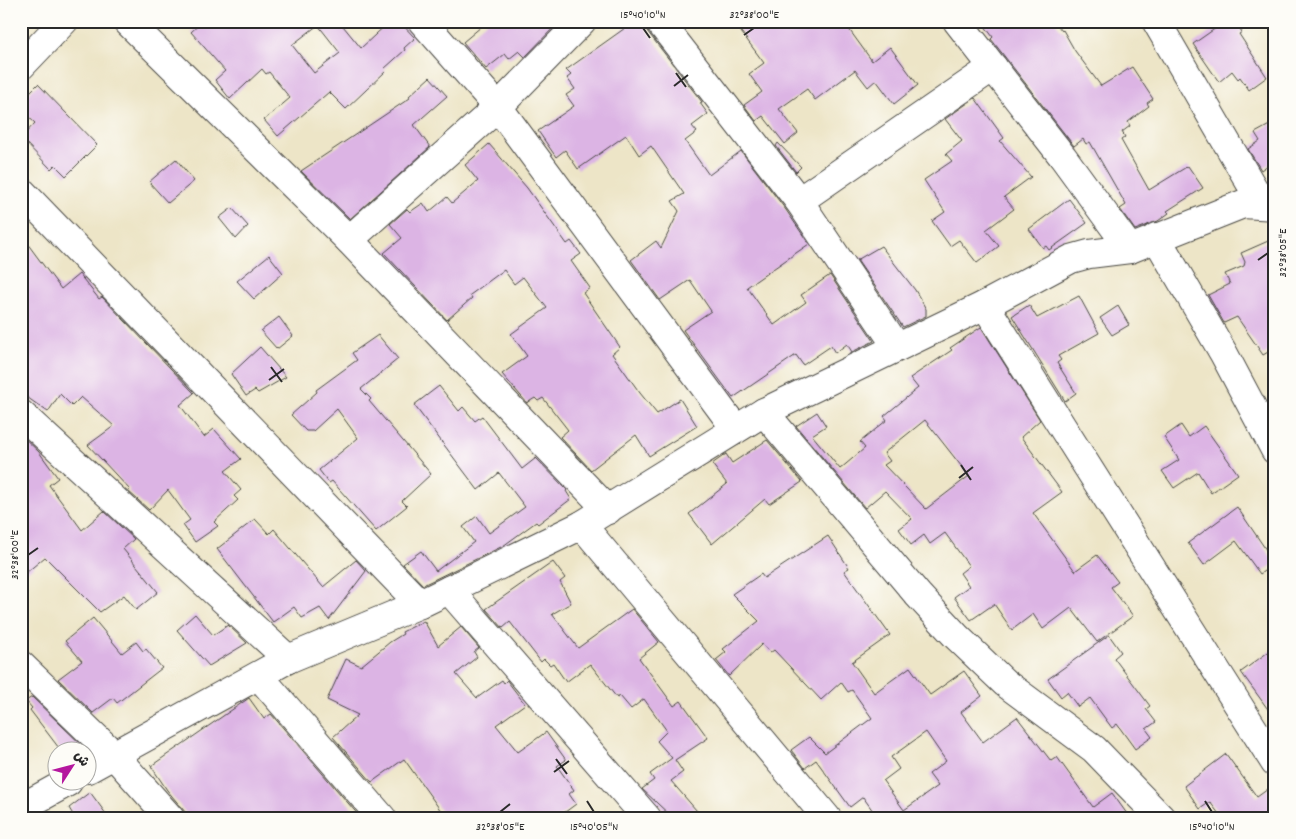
<svg xmlns="http://www.w3.org/2000/svg" width="1296" height="839" font-family="Dekko,'Playpen Sans Arabic',sans-serif">
<style>
.building{fill:#dcb4e4;fill-rule:evenodd}
.lines{fill:none;stroke-linecap:round;stroke-linejoin:round}
.minor-casing{stroke:#484742;stroke-width:30}
.minor{stroke:#fff;stroke-width:28}
.ticks{fill:none;stroke:#2b2b2b;stroke-width:2}
.neatline{fill:none;stroke:#2b2b2b;stroke-width:2}
.ticks-label{font-size:12px;text-anchor:middle;fill:#2b2b2b}
</style>
<rect width="100%" height="100%" fill="#fdfcf7"/>
<filter id="ink" filterUnits="userSpaceOnUse"><feTurbulence type="fractalNoise" baseFrequency=".02" numOctaves="2"/><feDisplacementMap in="SourceGraphic" scale="10" xChannelSelector="R" yChannelSelector="G"/><feConvolveMatrix kernelMatrix="1 2 1 2 8 2 1 2 1" color-interpolation-filters="sRGB"/></filter>
<filter id="wash" filterUnits="userSpaceOnUse"><feTurbulence type="fractalNoise" baseFrequency=".0096" numOctaves="4" result="noise"/><feDisplacementMap in="SourceGraphic" scale="20" xChannelSelector="R" yChannelSelector="G"/><feGaussianBlur stdDeviation="1.12" result="paint"/><feColorMatrix in="noise" values="0 0 0 0 0 0 0 0 0 0 0 0 0 0 0 0 0 1.4 0 .05"/><feComposite in="paint" operator="in"/></filter>
<g filter="url(#wash)">
<rect width="100%" height="100%" fill="#ede5c7"/>
<g id="blocks">
<!-- building -->
<g class="building">
<path d="M203 21H339L361 48 390 21H399L415 38 404 48 405 50 384 69 386 71 346 109 329 92 278 136 264 120 290 98 269 72 266 74 262 69 230 99 215 80 225 71 191 32ZM318 25 340 53 314 73 292 45Z"/>
<polygon points="488,21 560,21 525,57 519,51 509,59 505,54 486,69 463,42"/>
<polygon points="635,21 644,21 647,31 702,102 700,103 708,114 692,126 697,132 685,141 709,175 741,151 786,210 809,244 747,287 774,325 806,302 801,295 830,275 874,341 852,352 847,344 835,353 831,346 803,365 796,355 733,398 683,330 711,311 690,280 660,300 631,260 656,241 661,248 679,211 672,201 684,194 651,146 639,155 626,135 578,169 565,150 556,157 538,131 574,106 566,95 575,89 567,78 571,75 566,70"/>
<polygon points="733,21 843,21 872,61 890,47 918,85 894,104 876,80 868,87 855,70 815,100 807,89 779,109 798,133 785,144 763,116 756,121 744,105 762,92 749,74 764,63"/>
<polygon points="981,21 1054,21 1062,31 1063,30 1075,51 1101,86 1132,67 1153,99 1147,103 1149,106 1128,122 1130,126 1122,132 1125,137 1121,140 1149,190 1188,166 1203,188 1167,211 1169,213 1158,221 1135,230 1120,209 1126,205 1090,142 1086,144 1083,139 1074,146 991,39 993,37"/>
<polygon points="1226,21 1235,21 1242,32 1239,34 1267,77 1249,90 1240,77 1238,79 1232,71 1219,82 1193,44"/>
<polygon points="430,77 447,96 414,125 430,147 350,219 301,171 410,98 409,96"/>
<polygon points="38,84 97,145 66,176 55,165 51,169 21,138 35,123 21,110 21,101"/>
<polygon points="975,98 1004,138 1000,141 1031,177 1004,197 1014,209 986,230 999,246 977,263 959,240 950,246 932,221 945,212 924,180 952,161 946,154 962,141 945,119"/>
<polygon points="1275,122 1275,167 1272,162 1261,170 1248,149 1260,141 1255,133"/>
<polygon points="778,143 801,167 796,172 776,146"/>
<polygon points="489,144 527,188 567,244 571,241 581,254 571,261 590,288 583,293 620,347 612,354 640,393 657,414 680,399 697,426 649,456 636,435 591,470 560,437 568,430 543,398 538,401 535,398 527,403 502,374 527,356 511,334 547,308 523,277 514,284 504,270 470,295 472,298 447,320 384,253 402,238 390,224 407,209 410,212 423,203 429,212 447,197 452,203 478,181 465,165"/>
<polygon points="176,159 194,181 168,203 149,182"/>
<polygon points="1069,199 1087,223 1049,250 1046,246 1043,248 1029,229"/>
<polygon points="232,208 248,226 236,239 219,218"/>
<polygon points="21,235 61,289 79,274 99,299 102,297 194,393 180,405 204,437 214,429 241,459 225,471 241,490 234,496 238,500 214,522 218,526 195,542 183,525 190,520 168,490 149,510 128,491 130,490 88,445 114,426 81,397 72,406 60,394 48,412 21,393"/>
<polygon points="1275,238 1275,348 1263,355 1237,317 1224,323 1208,295 1230,284 1225,274 1244,266 1245,262 1241,253"/>
<polygon points="881,246 915,290 926,309 926,316 903,327 857,260"/>
<polygon points="269,255 283,273 254,299 237,281"/>
<polygon points="1079,296 1099,333 1058,356 1061,360 1057,363 1076,393 1065,401 1012,316 1029,305 1037,318"/>
<polygon points="1118,306 1129,325 1112,335 1100,318"/>
<polygon points="279,317 293,336 277,349 261,331"/>
<path d="M981 327 1040 420 1021 437 1062 492 1033 513 1075 571 1097 555 1118 582 1111 587 1133 616 1097 642 1071 608 1043 629 1033 614 1012 630 994 604 971 620 954 597 969 586 960 573 969 566 945 533 930 544 924 535 911 545 899 529 912 519 885 491 865 508 796 426 817 412 826 426 812 435 840 469 865 448 860 442 887 420 884 416 918 388 910 378 952 350 950 348ZM925 420 969 476 926 509 884 465 890 461 884 453Z"/>
<polygon points="378,335 398,359 361,389 371,399 369,401 431,474 402,501 407,506 376,531 332,481 329,483 319,470 358,438 337,409 313,431 306,431 291,415 317,392 316,390 357,360 352,353"/>
<polygon points="260,347 286,377 258,393 255,390 246,396 231,374"/>
<polygon points="439,386 459,411 463,407 475,421 482,416 522,469 536,458 567,490 566,491 571,499 538,524 536,522 503,546 423,585 403,564 421,551 436,571 474,542 463,527 477,516 489,533 525,507 499,473 478,490 414,405"/>
<polygon points="1181,425 1189,437 1204,426 1238,474 1211,493 1198,472 1174,488 1162,471 1179,460 1164,437"/>
<polygon points="21,435 39,452 58,478 49,485 82,530 104,511 134,539 123,549 158,592 136,610 124,595 100,612 45,557 21,577"/>
<polygon points="767,440 802,482 769,504 765,499 712,544 689,514 727,484 712,464 726,454 732,463"/>
<polygon points="1237,507 1275,563 1260,574 1236,541 1204,565 1188,543"/>
<polygon points="255,519 269,534 274,529 323,587 356,560 366,571 329,620 320,608 302,618 294,607 273,622 217,549"/>
<path d="M828 536 849 568 844 571 890 635 852 662 874 693 910 667 930 695 964 671 982 696 961 712 983 742 1017 717 1051 761 1057 757 1093 807 1112 793 1130 818H878L863 797 850 807 816 760 805 768 791 750 809 737 825 753 872 718 852 690 848 692 841 682 821 700 774 650 770 653 762 644 729 676 716 660 726 652 723 649 759 621 732 594 761 574 764 578ZM926 732 946 761 929 774 938 786 904 810 883 781 899 769 891 757Z"/>
<polygon points="553,562 565,578 560,582 571,603 552,614 578,648 632,609 659,642 639,658 674,706 681,701 708,738 675,760 683,772 671,781 703,818 673,818 642,789 654,780 650,774 672,758 657,741 667,731 644,699 631,709 620,696 617,698 590,664 566,682 553,663 550,665 544,659 541,662 510,622 503,628 486,609"/>
<polygon points="195,614 213,635 228,625 247,643 209,666 177,630"/>
<polygon points="93,618 122,653 136,642 143,651 146,649 162,668 117,703 113,698 93,713 58,679 82,661 65,641"/>
<polygon points="424,621 438,646 461,627 479,648 474,652 477,657 456,674 477,698 502,680 504,683 507,680 508,682 525,704 496,725 518,752 546,732 566,760 557,766 574,790 569,794 576,804 557,818 446,818 404,759 372,782 333,737 358,715 327,700 346,659 361,666 390,642 403,634 402,632"/>
<polygon points="1109,635 1121,652 1114,658 1150,706 1146,709 1156,722 1146,729 1152,737 1135,749 1117,724 1112,728 1090,698 1078,707 1067,692 1061,697 1048,679"/>
<polygon points="1275,647 1275,719 1241,672"/>
<polygon points="32,697 88,751 62,752 30,710 32,708 26,701"/>
<polygon points="249,698 264,719 271,714 361,818 190,818 167,790 151,766"/>
<polygon points="1226,754 1257,797 1275,784 1275,818 1222,818 1210,802 1200,809 1184,786"/>
<polygon points="90,792 109,818 75,818 69,808"/>
</g>
</g>
</g>
<g filter="url(#ink)">
<use href="#blocks" fill-opacity="0" stroke="#484742" stroke-width="1"/>
<g class="lines">
<!-- minor casing -->
<g class="minor-casing">
<g id="minor">
<polyline points="127,21 349,240 608,510"/>
<polyline points="422,21 498,107 735,428"/>
<polyline points="659,21 799,201 897,347"/>
<polyline points="957,21 1063,157 1130,249"/>
<polyline points="1156,21 1263,205"/>
<polyline points="21,66 64,21"/>
<polyline points="21,191 420,604"/>
<polyline points="799,201 993,67"/>
<polyline points="1156,237 1224,354 1275,450"/>
<polyline points="349,240 498,107 582,21"/>
<polyline points="985,305 1275,763"/>
<polyline points="764,412 918,595 956,636 1005,683 1094,749 1161,818"/>
<polyline points="21,414 288,659"/>
<polyline points="582,525 827,818"/>
<polyline points="449,590 647,818"/>
<polyline points="21,665 113,754 170,818"/>
<polyline points="259,676 382,818"/>
<polyline points="88,769 288,659 420,604 582,525 764,412 985,305 1071,259 1089,254 1130,249 1243,204 1275,206"/>
<polyline points="21,808 68,782"/>
</g>
</g>
<!-- minor -->
<use href="#minor" class="minor"/>
</g>
</g>
<!-- ticks -->
<path class="ticks" d="M643 28 650 38M744 35 754 28M676 73 686 87M674 86 688 75M1258 260 1268 253M271 367 282 382M269 380 284 369M961 465 971 480M959 478 973 467M28 555 38 548M556 759 567 774M554 772 569 761M587 801 594 812M1205 801 1212 812M500 812 510 804"/>
<!-- margin -->
<rect width="1296" height="839" fill="none" stroke="#fdfcf7" stroke-width="55"/>
<!-- north arrow -->
<g transform="translate(72 766) rotate(54)"><circle r="24" fill="#fdfcf7" stroke="#a9a8a5"/>
<path d="M0-4L9 19L0 12L-9 19Z" fill="#b5179e"/>
<text y="-8" font-size="14" font-weight="bold" text-anchor="middle" fill="#2b2b2b">ش</text>
</g>
<rect x="28" y="28" width="1240" height="784" class="neatline"/>
<g class="ticks-label">
<text x="643" y="18">15°40'10"N</text>
<text x="754" y="18">32°38'00"E</text>
<text transform="translate(1282 253) rotate(-90)" y="4">32°38'05"E</text>
<text transform="translate(14 555) rotate(-90)" y="4">32°38'00"E</text>
<text x="500" y="830">32°38'05"E</text>
<text x="594" y="830">15°40'05"N</text>
<text x="1212" y="830">15°40'10"N</text>
</g>
</svg>
